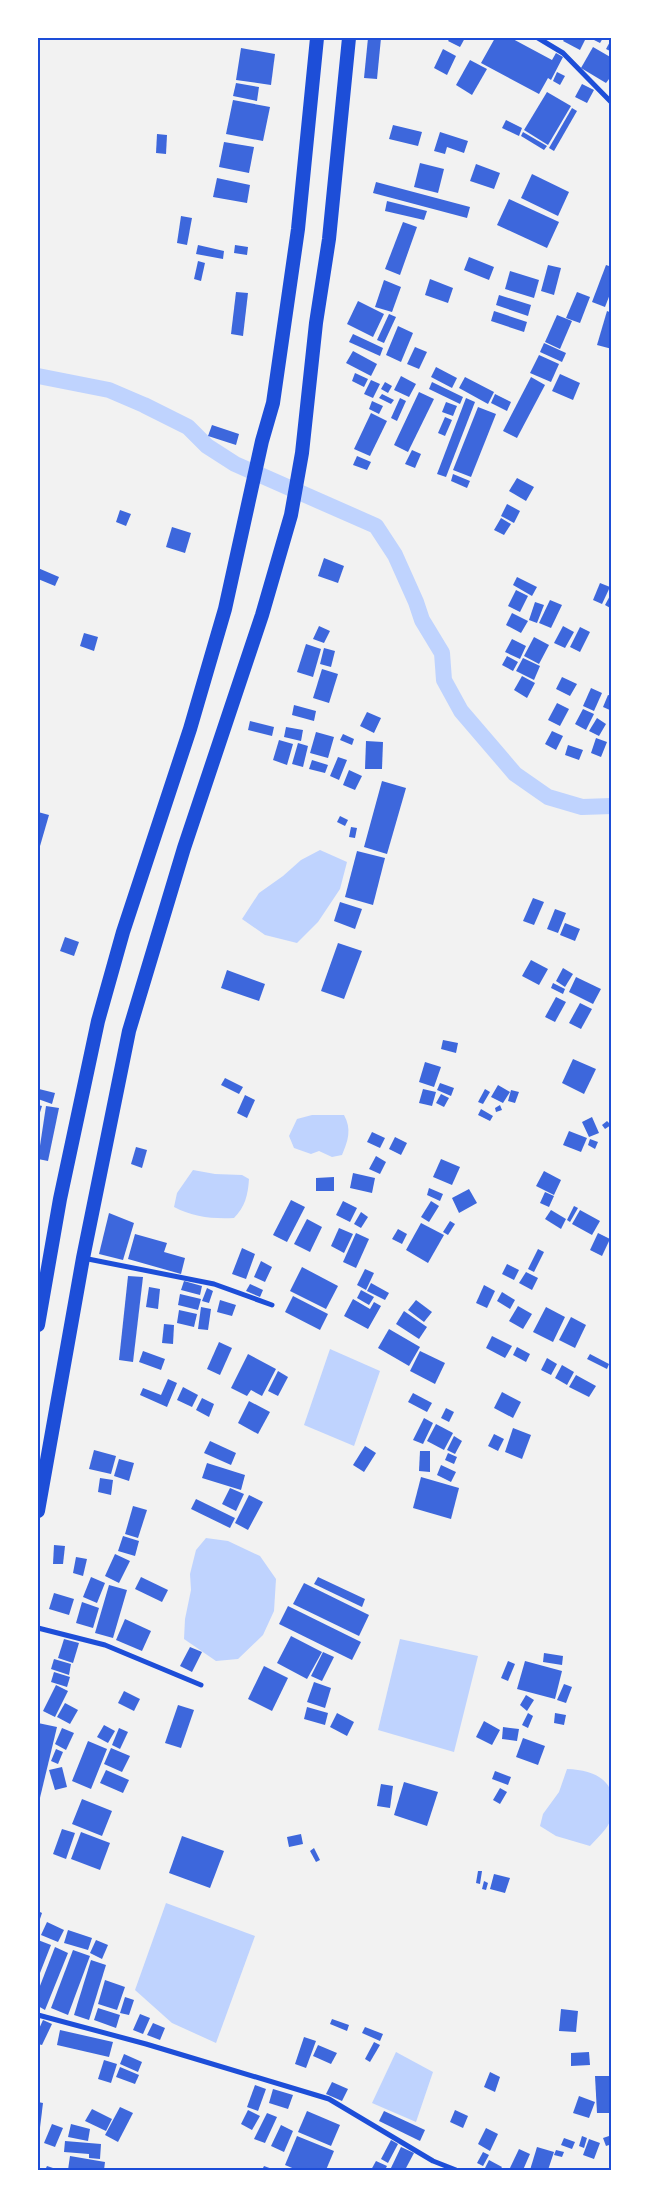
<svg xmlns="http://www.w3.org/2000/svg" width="649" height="2208" font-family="'Libre Baskerville',serif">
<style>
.water{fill:#bfd3fe}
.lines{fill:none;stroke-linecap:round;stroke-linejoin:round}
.canal{stroke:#bfd3fe;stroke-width:16}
.building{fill:#3d67dc}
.minor{stroke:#1d4ed8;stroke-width:5}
.trunk{stroke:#1d4ed8;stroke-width:14}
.neatline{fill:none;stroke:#1d4ed8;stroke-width:2}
</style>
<rect width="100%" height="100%" fill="#f2f2f2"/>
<!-- water -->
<g class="water">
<polygon points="320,850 347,862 340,889 318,922 297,943 265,935 242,919 259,893 283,876 301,860"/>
<path d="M312 1115H344C352 1129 348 1141 342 1155L332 1157 319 1151 311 1154 294 1148 289 1136 297 1119Z"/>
<path d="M193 1170 215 1174 242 1175 249 1179C248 1195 245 1207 234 1218 212 1219 193 1217 174 1207L177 1193Z"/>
<polygon points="330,1349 380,1371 354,1446 304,1425"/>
<polygon points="206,1538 228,1541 260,1556 276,1579 274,1611 263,1635 238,1659 216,1661 184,1639 185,1619 191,1590 190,1574 196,1550"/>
<polygon points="400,1639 478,1656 454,1752 378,1730"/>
<path d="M567 1769C598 1770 620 1783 611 1818 609 1828 597 1838 590 1846L556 1836 540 1826 543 1814 559 1792Z"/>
<polygon points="166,1903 255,1936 216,2043 172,2023 135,1990"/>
<polygon points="396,2052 433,2072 416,2122 372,2103"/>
</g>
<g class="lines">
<!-- canal -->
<polyline class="canal" points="38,376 109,390 144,405 188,427 207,446 235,464 376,526 395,555 416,602 422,620 442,653 444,680 461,711 515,774 548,797 582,807 612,806"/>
</g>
<!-- building -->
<g class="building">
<polygon points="368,38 381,38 377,79 364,78"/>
<polygon points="450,38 465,38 460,47 448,41"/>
<polygon points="495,38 511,38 552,60 556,53 563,57 551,80 548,78 539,94 481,63"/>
<polygon points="565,38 586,38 580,50 563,41"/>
<polygon points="590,38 603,38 600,43"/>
<polygon points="612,38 612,52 606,49"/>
<polygon points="593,47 612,58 612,75 606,83 581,68"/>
<polygon points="241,48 275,54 271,85 236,80"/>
<polygon points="443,49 456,56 447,75 434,68"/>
<polygon points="470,60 487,69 472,95 456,85"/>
<polygon points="557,72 565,76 560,85 553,81"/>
<polygon points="236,83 259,87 257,101 233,96"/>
<polygon points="582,84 594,90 587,103 575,97"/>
<polygon points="547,92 571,106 548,145 524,130"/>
<polygon points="233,100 270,107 263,141 226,134"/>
<polygon points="572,108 577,111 554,151 549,148"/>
<polygon points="506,120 522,128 519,136 502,128"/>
<polygon points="393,125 422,132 418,146 389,139"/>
<polygon points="440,132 468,141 464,153 447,147 445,154 434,151"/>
<polygon points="523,132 547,146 544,150 521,136"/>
<polygon points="157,134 167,135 166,154 156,153"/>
<polygon points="224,142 254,147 249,173 219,167"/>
<polygon points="420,163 444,169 438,193 414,187"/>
<polygon points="476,164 500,173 494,189 470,181"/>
<polygon points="532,174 569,192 558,216 521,198"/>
<polygon points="217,178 250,185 247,203 213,197"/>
<polygon points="376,182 470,207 467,218 373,193"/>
<polygon points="509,199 559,222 547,248 497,225"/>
<polygon points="387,201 427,211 424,220 385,211"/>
<polygon points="181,216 192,218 187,245 177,243"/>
<polygon points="403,222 417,227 400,275 385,269"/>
<polygon points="198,245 224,251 223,259 196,254"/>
<polygon points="235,245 248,247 247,255 234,253"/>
<polygon points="469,257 494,267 489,280 464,270"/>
<polygon points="198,261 205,263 201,281 194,279"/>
<polygon points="548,265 561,268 554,295 541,291"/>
<polygon points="606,265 612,267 612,289 605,307 592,302"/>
<polygon points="510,271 539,280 534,298 505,289"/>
<polygon points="430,279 453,288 448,303 425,295"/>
<polygon points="384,280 401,287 392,312 375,307"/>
<polygon points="236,292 248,293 243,336 231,334"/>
<polygon points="577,292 590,297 580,323 566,318"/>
<polygon points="499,295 531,305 528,316 496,305"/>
<polygon points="358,301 384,314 373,337 347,324"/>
<polygon points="494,311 527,322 524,332 491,321"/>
<polygon points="607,311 612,313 612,349 597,345"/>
<polygon points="389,314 396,317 384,343 377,340"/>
<polygon points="557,315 572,321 560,349 545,342"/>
<polygon points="398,326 413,333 401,362 386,355"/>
<polygon points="353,334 383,348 380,356 349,342"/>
<polygon points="544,343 566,353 562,362 540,352"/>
<polygon points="415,347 427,352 419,369 407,364"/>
<polygon points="353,351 377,364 371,376 346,363"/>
<polygon points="539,355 559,364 551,382 530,373"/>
<polygon points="436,367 457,378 452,388 431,377"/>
<polygon points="355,373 368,379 364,387 352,381"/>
<polygon points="560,374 580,383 573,400 552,391"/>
<polygon points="401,376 416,384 409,397 394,390"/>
<polygon points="465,377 494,392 488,404 459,388"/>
<polygon points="531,377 545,385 517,438 503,431"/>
<polygon points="371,380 380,384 373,398 364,394"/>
<polygon points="385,382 392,386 388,393 381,389"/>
<polygon points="432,382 463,397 460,404 429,389"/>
<polygon points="419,392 434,399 408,452 394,445"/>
<polygon points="382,394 394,400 391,404 379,398"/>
<polygon points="495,394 511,402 507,411 491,403"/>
<polygon points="400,398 406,401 397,421 391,418"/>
<polygon points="466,398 475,402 446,477 437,474"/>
<polygon points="372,401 383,406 379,414 369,409"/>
<polygon points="446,402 457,406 453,416 442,412"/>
<polygon points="478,407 496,414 471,477 453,470"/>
<polygon points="371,413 387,421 370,456 354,449"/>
<polygon points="445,417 452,420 445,436 438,433"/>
<polygon points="212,425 239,434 236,445 208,436"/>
<polygon points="412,450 421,454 415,468 405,464"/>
<polygon points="357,456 371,462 367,470 353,465"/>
<polygon points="453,474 470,481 467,488 451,481"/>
<polygon points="517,478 534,487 526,501 509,491"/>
<polygon points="507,504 520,511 514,523 501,516"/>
<polygon points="120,510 131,514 126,526 116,522"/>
<polygon points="501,518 511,524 504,535 494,530"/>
<polygon points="172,527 191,533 185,553 166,547"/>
<polygon points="324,558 344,566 338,583 318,576"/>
<polygon points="38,568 59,577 55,586 38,579"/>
<polygon points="517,577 537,587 532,596 513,585"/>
<polygon points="600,583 610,587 602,604 593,600"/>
<polygon points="516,590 528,596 520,612 508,606"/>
<polygon points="612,592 612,609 605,605"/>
<polygon points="550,600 562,605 551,628 539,623"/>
<polygon points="535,602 544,605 537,623 529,620"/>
<polygon points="512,613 528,621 521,633 506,625"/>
<polygon points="319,626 330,631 324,643 313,639"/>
<polygon points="563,626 574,632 565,648 554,643"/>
<polygon points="580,627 590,632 580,652 570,647"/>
<polygon points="84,633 98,637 94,651 80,646"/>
<polygon points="534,637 549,645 539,664 524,656"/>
<polygon points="512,639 526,646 520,659 505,652"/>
<polygon points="306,644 321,649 313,677 297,672"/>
<polygon points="324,648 335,651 331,667 320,664"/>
<polygon points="507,656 518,662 513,671 502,665"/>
<polygon points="523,658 540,666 534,680 516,671"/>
<polygon points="322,669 338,674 329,703 313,698"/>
<polygon points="522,676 535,683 527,698 514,690"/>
<polygon points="562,677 577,684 570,696 556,689"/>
<polygon points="591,688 602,693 594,711 583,706"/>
<polygon points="608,695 612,696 612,711 603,707"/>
<polygon points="557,703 569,709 560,726 548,720"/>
<polygon points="294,705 316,711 314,721 292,715"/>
<polygon points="583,709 594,714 586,730 575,724"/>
<polygon points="367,712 381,718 374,733 360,726"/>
<polygon points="597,718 606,724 599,736 589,731"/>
<polygon points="250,721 274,727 272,736 248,730"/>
<polygon points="286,727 303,730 301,741 284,737"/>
<polygon points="552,731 563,736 556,750 545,744"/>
<polygon points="316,732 334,737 328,758 310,753"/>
<polygon points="343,734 354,739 352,745 340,740"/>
<polygon points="596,738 607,742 601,757 591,753"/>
<polygon points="279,740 293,744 287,765 273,760"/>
<polygon points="366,741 383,742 382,769 365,769"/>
<polygon points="298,743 308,746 303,767 292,764"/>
<polygon points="568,745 583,750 579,760 565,755"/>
<polygon points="338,757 347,760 339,780 330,776"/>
<polygon points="312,760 328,765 325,773 309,769"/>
<polygon points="349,770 362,776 355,790 343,785"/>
<polygon points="382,781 406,788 387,854 364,847"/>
<polygon points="38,812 49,815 38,853"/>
<polygon points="340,816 348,820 345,826 337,822"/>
<polygon points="351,827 357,828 355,838 349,837"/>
<polygon points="357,851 385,858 373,905 345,897"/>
<polygon points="533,898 544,902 534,925 523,921"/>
<polygon points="340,902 362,909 355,929 334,921"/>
<polygon points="555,909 566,913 558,933 547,929"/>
<polygon points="565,923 580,929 575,941 560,935"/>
<polygon points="65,937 79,942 74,956 60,951"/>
<polygon points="338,943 362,951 344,999 321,991"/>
<polygon points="531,960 548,969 539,985 522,976"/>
<polygon points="563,968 573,974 565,987 556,981"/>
<polygon points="227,970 265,984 259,1001 221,988"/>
<polygon points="576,977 601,989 593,1004 569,992"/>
<polygon points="553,983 565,989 563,994 551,988"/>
<polygon points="556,997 566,1002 555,1022 545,1017"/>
<polygon points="580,1003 592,1009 581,1029 569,1023"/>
<polygon points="443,1040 458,1043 456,1053 441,1049"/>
<polygon points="573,1059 596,1069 584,1094 562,1083"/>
<polygon points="425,1062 441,1067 434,1087 419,1082"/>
<polygon points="225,1078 243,1087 239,1094 221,1085"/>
<polygon points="440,1083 454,1088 451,1096 437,1090"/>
<polygon points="498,1085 510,1092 503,1103 491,1097"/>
<polygon points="39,1089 55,1093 52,1104 38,1099"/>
<polygon points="423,1089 436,1092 432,1106 419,1103"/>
<polygon points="485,1089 490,1092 483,1104 478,1102"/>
<polygon points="511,1090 519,1092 515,1103 508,1101"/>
<polygon points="441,1094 449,1098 444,1107 436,1103"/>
<polygon points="245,1095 255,1100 247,1118 237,1113"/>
<polygon points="38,1105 42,1106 38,1119"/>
<polygon points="500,1105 502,1110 496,1112 495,1108"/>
<polygon points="46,1106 59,1108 48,1161 38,1159"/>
<polygon points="481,1109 493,1116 490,1121 478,1115"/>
<polygon points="592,1117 599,1133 589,1137 582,1122"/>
<polygon points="607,1121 611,1125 605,1129 602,1125"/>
<polygon points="569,1131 587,1138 581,1152 563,1145"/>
<polygon points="372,1132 385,1138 380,1148 367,1142"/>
<polygon points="395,1137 407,1143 401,1155 389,1149"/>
<polygon points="590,1139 598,1142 595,1149 588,1145"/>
<polygon points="136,1147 147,1150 142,1168 131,1164"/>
<polygon points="376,1156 386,1162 380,1174 369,1169"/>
<polygon points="441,1159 460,1167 452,1185 433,1177"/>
<polygon points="544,1171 561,1180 554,1195 536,1186"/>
<polygon points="353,1173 375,1178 372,1193 350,1188"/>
<polygon points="334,1177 334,1191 316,1191 316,1178"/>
<polygon points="429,1188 443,1194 440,1201 427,1195"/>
<polygon points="469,1189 477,1203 459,1213 452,1198"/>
<polygon points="545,1192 554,1196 549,1207 540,1203"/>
<polygon points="291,1200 305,1207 287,1242 273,1235"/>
<polygon points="343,1201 357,1208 350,1222 336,1215"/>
<polygon points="431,1201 439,1206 429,1222 421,1217"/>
<polygon points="574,1206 578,1208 570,1222 567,1220"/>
<polygon points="551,1210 566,1219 561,1229 545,1219"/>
<polygon points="580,1210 600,1221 592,1235 572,1224"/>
<polygon points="361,1212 368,1217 361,1228 354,1224"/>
<polygon points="109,1213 134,1223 123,1260 99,1254"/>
<polygon points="307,1219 322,1227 310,1252 294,1244"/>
<polygon points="450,1221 455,1224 448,1235 443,1232"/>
<polygon points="421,1223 444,1235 428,1263 406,1250"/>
<polygon points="339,1228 353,1234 344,1253 331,1246"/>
<polygon points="398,1229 407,1234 402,1244 392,1239"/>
<polygon points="356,1233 369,1239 356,1268 343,1262"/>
<polygon points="598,1233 610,1239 602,1256 590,1250"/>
<polygon points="135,1234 167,1243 164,1252 185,1258 181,1274 128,1259"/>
<polygon points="242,1248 255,1254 246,1279 232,1274"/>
<polygon points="538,1249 544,1252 534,1272 528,1269"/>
<polygon points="261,1261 272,1267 265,1282 254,1277"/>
<polygon points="507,1264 519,1270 514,1280 502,1274"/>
<polygon points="302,1267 338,1286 326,1309 290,1291"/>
<polygon points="365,1269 374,1273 366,1290 357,1285"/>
<polygon points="526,1272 538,1278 532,1290 519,1283"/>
<polygon points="128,1276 143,1277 133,1362 119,1360"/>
<polygon points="184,1281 202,1286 200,1295 181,1290"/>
<polygon points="371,1283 389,1293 385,1300 367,1291"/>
<polygon points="250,1284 263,1290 260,1297 246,1291"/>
<polygon points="484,1285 495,1291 487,1308 476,1303"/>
<polygon points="149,1287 160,1289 158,1309 146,1307"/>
<polygon points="207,1288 213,1291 209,1303 202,1301"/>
<polygon points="361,1290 374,1297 369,1305 357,1298"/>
<polygon points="502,1292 515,1300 510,1309 497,1301"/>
<polygon points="180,1294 201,1299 198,1310 178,1305"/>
<polygon points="293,1296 328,1314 320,1330 285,1312"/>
<polygon points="353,1299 370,1309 374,1302 381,1306 368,1329 344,1316"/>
<polygon points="220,1300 236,1305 232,1316 217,1312"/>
<polygon points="416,1300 432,1312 424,1322 408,1310"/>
<polygon points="518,1306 532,1314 523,1329 509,1321"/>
<polygon points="201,1307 211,1309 208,1330 198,1329"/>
<polygon points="546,1307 565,1317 553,1342 533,1332"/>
<polygon points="179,1310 197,1314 194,1327 177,1323"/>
<polygon points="404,1311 427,1327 419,1339 396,1324"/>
<polygon points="571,1317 586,1325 575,1348 559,1340"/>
<polygon points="164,1324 174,1325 173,1344 162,1343"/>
<polygon points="389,1329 420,1347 409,1366 378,1348"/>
<polygon points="492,1336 512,1346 505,1358 486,1348"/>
<polygon points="219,1342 232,1348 220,1375 207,1369"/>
<polygon points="517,1347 530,1354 526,1362 513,1355"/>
<polygon points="143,1351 165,1359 161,1370 139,1362"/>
<polygon points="420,1351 445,1363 435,1384 410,1371"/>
<polygon points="248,1354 276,1369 262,1396 251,1390 247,1396 231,1388"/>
<polygon points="590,1354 609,1364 607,1369 587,1359"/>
<polygon points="547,1358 557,1364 551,1375 541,1370"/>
<polygon points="562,1365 574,1372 567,1385 555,1378"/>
<polygon points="278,1371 288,1377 278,1396 268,1391"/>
<polygon points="576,1375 596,1386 589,1397 569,1387"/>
<polygon points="168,1379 177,1383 167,1407 140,1395 143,1388 161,1395"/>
<polygon points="183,1387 198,1395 192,1407 177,1400"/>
<polygon points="502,1392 521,1402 513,1418 494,1408"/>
<polygon points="413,1393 432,1403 427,1412 408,1402"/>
<polygon points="202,1398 214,1404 209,1417 196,1410"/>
<polygon points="249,1401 270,1412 258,1434 238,1423"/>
<polygon points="446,1408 454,1412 449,1422 441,1418"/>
<polygon points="424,1418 433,1423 423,1444 413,1440"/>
<polygon points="436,1424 453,1433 444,1450 427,1441"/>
<polygon points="513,1428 531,1435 522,1459 505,1452"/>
<polygon points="494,1434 504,1439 498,1451 488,1446"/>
<polygon points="454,1436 462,1441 455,1454 447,1450"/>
<polygon points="210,1441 236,1453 231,1465 204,1453"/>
<polygon points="365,1446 376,1453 364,1472 353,1465"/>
<polygon points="94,1450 116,1456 111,1474 89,1469"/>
<polygon points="420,1451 430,1451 430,1472 419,1471"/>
<polygon points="448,1453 457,1457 454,1464 445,1460"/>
<polygon points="119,1459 134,1463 129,1481 114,1476"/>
<polygon points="207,1463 245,1475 241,1490 202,1478"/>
<polygon points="441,1465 456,1472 451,1482 437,1475"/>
<polygon points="421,1477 459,1488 451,1519 413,1508"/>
<polygon points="100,1478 113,1480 111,1495 98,1492"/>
<polygon points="230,1488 244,1494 236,1511 222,1504"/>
<polygon points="249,1495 263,1502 248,1530 235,1523"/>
<polygon points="196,1499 235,1518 230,1528 191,1509"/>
<polygon points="133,1506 147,1510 138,1538 125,1534"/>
<polygon points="123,1536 139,1541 135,1556 118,1551"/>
<polygon points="54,1545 65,1546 63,1564 53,1564"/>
<polygon points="115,1554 130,1561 119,1583 105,1576"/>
<polygon points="76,1557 87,1559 83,1576 73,1573"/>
<polygon points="91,1577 105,1583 97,1603 83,1597"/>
<polygon points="141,1577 168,1590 162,1602 135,1589"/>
<polygon points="318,1577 365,1599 362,1607 314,1584"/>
<polygon points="304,1583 369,1615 359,1636 293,1604"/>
<polygon points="109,1585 127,1590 113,1638 95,1633"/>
<polygon points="54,1593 74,1599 69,1615 49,1609"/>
<polygon points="82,1602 99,1608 93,1628 76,1623"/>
<polygon points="288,1606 361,1642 352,1660 279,1624"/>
<polygon points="125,1619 151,1631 142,1651 116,1640"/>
<polygon points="291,1636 322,1652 307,1679 277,1663"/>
<polygon points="64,1639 79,1643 73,1663 58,1658"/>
<polygon points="190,1647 202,1652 192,1672 180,1666"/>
<polygon points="323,1652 334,1657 322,1681 311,1676"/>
<polygon points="544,1653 563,1656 562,1665 543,1662"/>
<polygon points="54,1659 71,1664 69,1675 51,1669"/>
<polygon points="508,1661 515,1664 508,1681 501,1678"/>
<polygon points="525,1661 562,1671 555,1699 517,1689"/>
<polygon points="264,1666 288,1678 272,1711 248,1699"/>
<polygon points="54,1672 70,1677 67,1687 51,1682"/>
<polygon points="314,1682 331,1688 325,1708 307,1702"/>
<polygon points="564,1684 572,1687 566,1703 557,1700"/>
<polygon points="56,1685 68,1691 55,1717 43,1711"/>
<polygon points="124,1691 140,1699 134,1711 118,1703"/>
<polygon points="526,1695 534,1700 527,1711 520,1705"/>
<polygon points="65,1703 78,1710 70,1724 57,1717"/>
<polygon points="178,1705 194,1710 181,1748 165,1743"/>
<polygon points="307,1707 328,1713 325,1725 304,1719"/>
<polygon points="337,1713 354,1722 347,1736 330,1727"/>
<polygon points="528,1713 533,1716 528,1728 522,1725"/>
<polygon points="555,1713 566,1715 564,1725 554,1723"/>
<polygon points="484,1721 500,1730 492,1745 476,1737"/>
<polygon points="38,1723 57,1727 38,1806"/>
<polygon points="104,1725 115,1731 108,1743 97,1737"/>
<polygon points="503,1727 519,1729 517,1741 502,1739"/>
<polygon points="62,1728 74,1733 66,1750 55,1744"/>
<polygon points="119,1728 128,1732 120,1749 112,1745"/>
<polygon points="523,1738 545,1746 538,1765 516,1757"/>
<polygon points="88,1741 107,1749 91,1789 72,1781"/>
<polygon points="111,1748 130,1756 122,1772 104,1764"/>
<polygon points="56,1749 63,1752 58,1764 51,1761"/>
<polygon points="62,1767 67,1787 55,1790 49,1770"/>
<polygon points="106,1770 129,1780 123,1793 100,1783"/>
<polygon points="495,1771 511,1777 508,1785 492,1779"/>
<polygon points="404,1782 438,1792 427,1826 394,1815"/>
<polygon points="381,1784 393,1786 390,1808 377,1806"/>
<polygon points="500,1788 507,1792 500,1804 493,1800"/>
<polygon points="82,1799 112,1811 102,1836 72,1824"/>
<polygon points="62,1829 75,1833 66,1859 53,1854"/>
<polygon points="81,1832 110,1843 100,1870 71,1859"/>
<polygon points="301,1834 303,1844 289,1847 287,1837"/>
<polygon points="182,1836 224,1851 210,1888 169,1873"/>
<polygon points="314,1848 320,1860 316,1862 310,1851"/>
<polygon points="478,1871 482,1871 480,1884 476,1883"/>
<polygon points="494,1874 510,1878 505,1893 490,1889"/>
<polygon points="484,1881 488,1883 486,1890 482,1889"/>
<polygon points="38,1911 42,1913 38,1925"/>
<polygon points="47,1922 64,1930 58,1942 41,1935"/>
<polygon points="68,1930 92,1938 88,1950 64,1943"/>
<polygon points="38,1940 51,1945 38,1978"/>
<polygon points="96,1940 108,1945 102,1959 90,1953"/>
<polygon points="55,1947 68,1953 45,2010 38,2006 38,1991"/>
<polygon points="73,1950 90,1956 68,2015 51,2008"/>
<polygon points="91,1960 106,1965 89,2020 74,2015"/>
<polygon points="105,1980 125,1987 117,2010 98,2004"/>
<polygon points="125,1997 134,2000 129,2015 120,2013"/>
<polygon points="98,2008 120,2015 116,2028 94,2020"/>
<polygon points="561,2009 578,2011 576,2032 559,2031"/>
<polygon points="140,2014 150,2018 143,2034 133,2030"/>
<polygon points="332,2019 349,2025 347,2031 330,2024"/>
<polygon points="43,2020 52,2024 42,2045 38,2044 38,2031"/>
<polygon points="153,2023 165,2028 160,2040 147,2035"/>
<polygon points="365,2027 383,2034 380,2041 362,2033"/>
<polygon points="60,2030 113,2042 109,2057 57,2045"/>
<polygon points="304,2037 316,2041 306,2068 295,2064"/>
<polygon points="374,2042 380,2045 370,2062 365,2059"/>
<polygon points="318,2045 337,2053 331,2064 313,2056"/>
<polygon points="589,2052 590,2065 571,2066 571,2053"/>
<polygon points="124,2054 142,2062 138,2072 120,2064"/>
<polygon points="104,2060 117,2064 111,2083 98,2079"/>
<polygon points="120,2067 139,2075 135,2084 116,2077"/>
<polygon points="490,2072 500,2077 495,2092 484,2087"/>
<polygon points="595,2076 609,2076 611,2113 597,2113"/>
<polygon points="332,2082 348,2089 342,2101 326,2094"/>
<polygon points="255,2085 266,2089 258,2111 247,2107"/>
<polygon points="273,2089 293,2095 288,2109 269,2103"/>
<polygon points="579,2096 595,2102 589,2118 573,2113"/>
<polygon points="38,2102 43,2103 39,2136 38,2136"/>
<polygon points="120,2107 133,2113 118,2142 105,2135"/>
<polygon points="92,2109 112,2119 106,2131 85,2121"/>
<polygon points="248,2110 260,2116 252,2130 241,2124"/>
<polygon points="455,2110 468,2116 463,2128 450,2122"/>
<polygon points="307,2111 340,2125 331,2146 298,2132"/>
<polygon points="384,2111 425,2130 420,2141 379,2121"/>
<polygon points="267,2113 277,2117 265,2143 254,2139"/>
<polygon points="52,2124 63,2128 55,2147 44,2143"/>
<polygon points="71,2124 90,2129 88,2141 68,2137"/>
<polygon points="281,2125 293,2131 284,2152 271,2146"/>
<polygon points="486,2128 498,2134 490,2151 478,2144"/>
<polygon points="612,2135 612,2144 606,2146 603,2138"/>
<polygon points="297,2136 334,2151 326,2170 297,2170 285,2165"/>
<polygon points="582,2136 587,2138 584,2148 579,2146"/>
<polygon points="564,2138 575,2142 572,2149 561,2145"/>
<polygon points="589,2139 600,2143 594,2159 583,2155"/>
<polygon points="391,2140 398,2144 388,2163 381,2159"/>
<polygon points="65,2141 101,2144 100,2159 89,2158 89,2154 64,2152"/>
<polygon points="401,2147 414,2153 405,2170 390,2170"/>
<polygon points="537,2147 554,2152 548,2170 530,2170"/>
<polygon points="519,2149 530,2154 523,2170 509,2170"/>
<polygon points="556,2150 564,2152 562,2157 554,2155"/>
<polygon points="483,2152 489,2155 483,2166 477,2163"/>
<polygon points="70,2156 105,2162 104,2170 68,2170"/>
<polygon points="489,2160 502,2167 500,2170 489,2170 485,2168"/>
<polygon points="376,2161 387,2166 385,2170 371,2170"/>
<polygon points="47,2166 59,2170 45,2170"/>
<polygon points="264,2166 275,2170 262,2170"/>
</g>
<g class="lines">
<!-- minor -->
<g class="minor">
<polyline points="538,38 563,53 612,103"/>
<polyline points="83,1258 214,1284 272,1305"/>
<polyline points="38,1628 105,1645 201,1685"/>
<polyline points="38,2015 146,2044 329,2099 433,2161 456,2170"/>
</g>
<!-- trunk -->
<g class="trunk">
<polyline points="38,1325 60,1199 98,1021 123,932 190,729 225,609 262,441 273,403 298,229 317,38"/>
<polyline points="38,1511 83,1258 129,1031 184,848 262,615 291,515 302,453 316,323 329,239 349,38"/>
</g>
</g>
<!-- border -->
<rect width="649" height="2208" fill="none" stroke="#ffffff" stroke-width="78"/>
<rect x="39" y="39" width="571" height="2130" class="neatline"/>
</svg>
